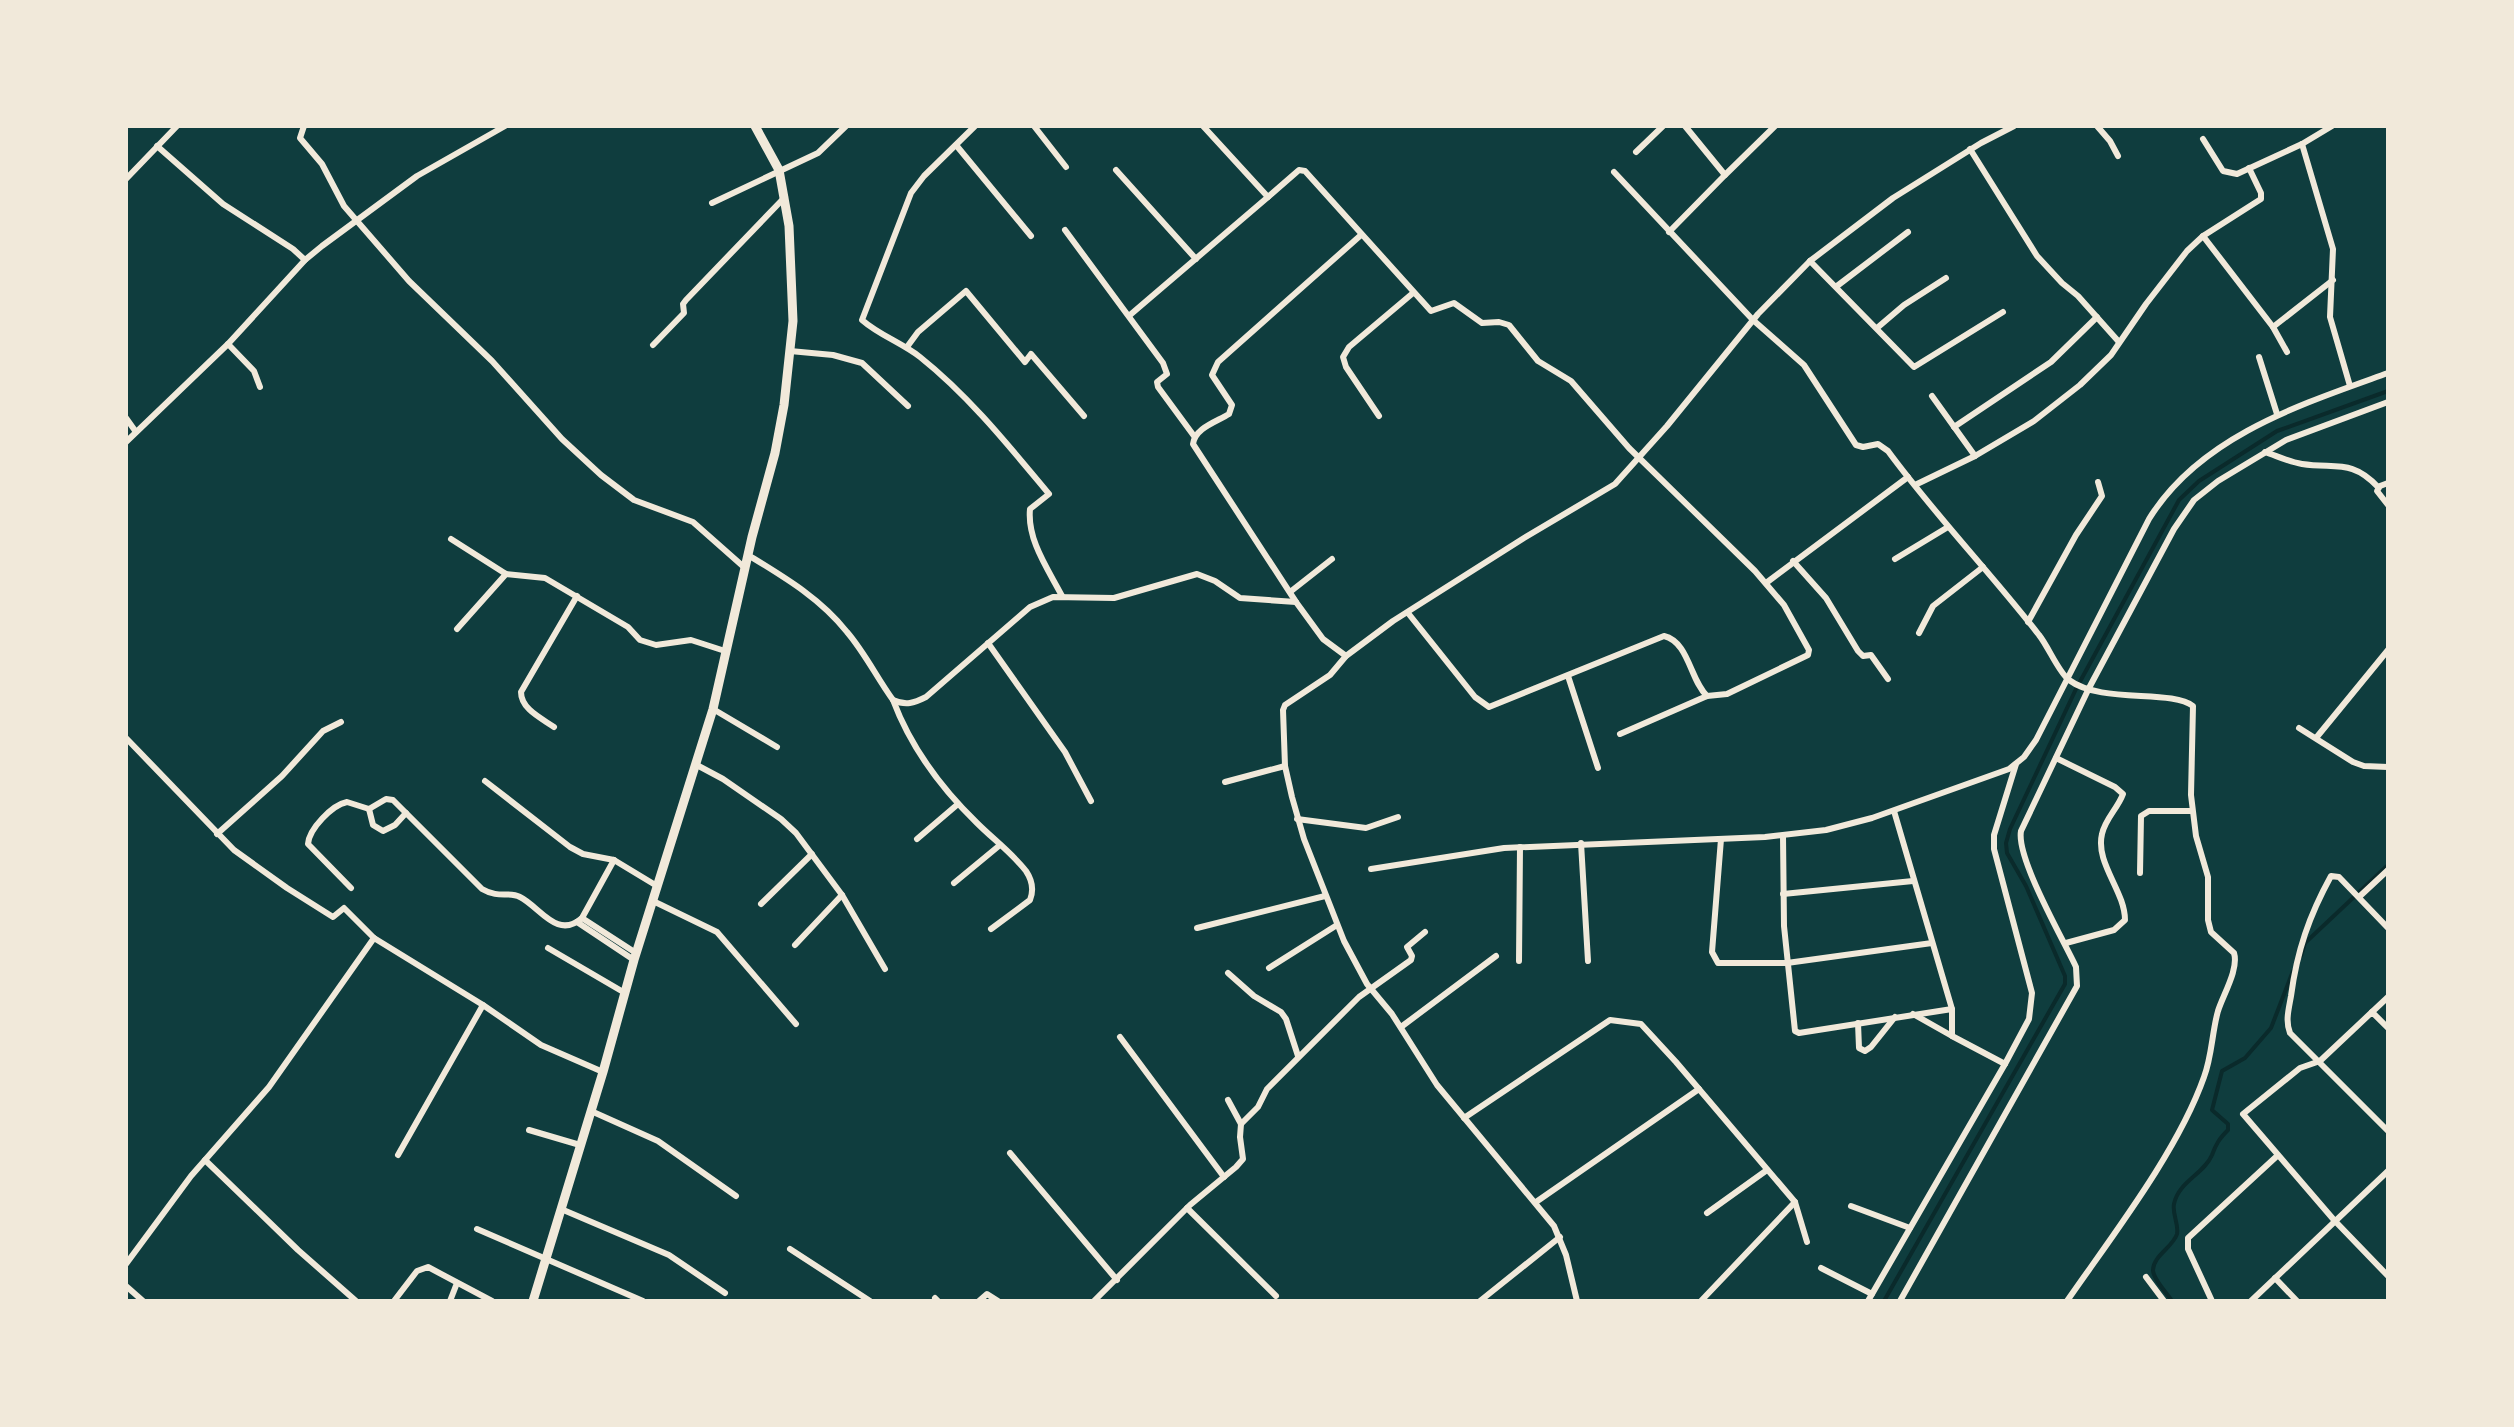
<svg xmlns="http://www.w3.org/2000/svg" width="2514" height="1427" font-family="'Roboto Serif',serif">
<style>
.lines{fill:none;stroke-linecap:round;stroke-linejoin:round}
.stream{stroke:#0a2a2b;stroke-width:4}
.minor{stroke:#f1e9da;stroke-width:6}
.secondary{stroke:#f1e9da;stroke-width:9}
</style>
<rect width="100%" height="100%" fill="#0f3d3e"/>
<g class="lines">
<!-- stream -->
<g class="stream">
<polyline points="2301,956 2305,943 2388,865"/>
<polyline points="1884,1301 2065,984 2065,976 2026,886 2007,853 2006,843 2010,829 2076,689 2179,500 2199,481 2277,431 2388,391"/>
<path d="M2172 1301C2167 1293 2153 1279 2153 1270 2153 1256 2173 1247 2177 1234 2179 1224 2172 1214 2174 1204 2178 1182 2204 1174 2212 1155 2216 1144 2219 1139 2228 1130V1124L2212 1110 2222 1071 2245 1058 2271 1028 2293 971"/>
</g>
<!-- minor -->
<g class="minor">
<polyline points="304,126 300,138 322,164 344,206 409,281 492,361 562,439 601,475 634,500 693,522 745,568"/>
<path d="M975 126 924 176 911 193 862 320C879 335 902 343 920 357 969 396 1009 446 1049 494L1030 509C1027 540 1048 569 1062 596"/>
<polyline points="1034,126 1066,167"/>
<polyline points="1203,126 1268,197 1299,170 1305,171 1431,311 1454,303 1482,323 1499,322 1509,325 1538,361 1571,381 1629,448 1755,571 1784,605 1809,650 1808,655 1727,694 1707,696 1620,734"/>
<polyline points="2097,126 2110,141 2118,156"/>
<polyline points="2203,139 2223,171 2237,174 2302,144 2332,126"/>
<polyline points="2302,144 2333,249 2330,317 2350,386"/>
<polyline points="956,145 1031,236"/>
<polyline points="157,146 223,204 293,249 305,260"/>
<polyline points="1970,149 2037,256 2062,283 2078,296 2119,342"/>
<polyline points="1636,152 1663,126"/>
<polyline points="1116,170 1196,259"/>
<path d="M1614 172 1753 320 1804 365 1856 445 1863 447 1878 444 1888 451C1935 515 1990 572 2039 635 2048 646 2059 673 2069 680 2101 704 2171 689 2193 706L2191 795 2196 836 2208 877V920L2211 932 2234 953C2239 969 2223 995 2218 1011 2212 1032 2212 1056 2204 1077 2178 1151 2112 1236 2067 1301"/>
<polyline points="1725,175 1775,126"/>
<polyline points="126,179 177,126"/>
<polyline points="712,203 818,153 846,126"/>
<polyline points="1065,230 1163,363 1167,374 1157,382 1158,387 1194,436"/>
<polyline points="1669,232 1725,175 1685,126"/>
<polyline points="2203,236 2273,327 2287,352"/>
<polyline points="1810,261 1914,367 2003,312"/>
<polyline points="1837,286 1908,232"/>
<polyline points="1130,315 1268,197"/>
<polyline points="2273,327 2333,280"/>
<polyline points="1877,328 1904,305 1946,278"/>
<polyline points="228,344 254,371 260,387"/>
<polyline points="653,345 684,313 683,304 686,300 785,197"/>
<polyline points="907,347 918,332 966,291 1025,362 1031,354 1084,416"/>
<polyline points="790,351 833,355 862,363 908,406"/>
<polyline points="2259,357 2277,414"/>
<polyline points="1932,396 1975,456"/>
<polyline points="1379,416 1346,367 1343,357 1349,347 1413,293"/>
<polyline points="126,418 136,432"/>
<polyline points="1954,427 2051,362 2097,317"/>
<polyline points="126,442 228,344 305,260 322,246 417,176 505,126"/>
<path d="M2265 452C2277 456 2289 462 2302 464 2336 469 2352 459 2378 487"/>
<polyline points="2388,483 2380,486 2377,491 2388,505"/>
<polyline points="1915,485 1975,456 2034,421 2080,385 2111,355 2146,304 2187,251 2203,236 2261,199 2261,193 2249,168"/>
<polyline points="451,539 506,574 545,578 628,627 640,640 656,645 691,640 725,651"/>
<path d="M748 555C784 577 820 598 847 632 865 653 877 678 893 700 906 706 914 703 926 697L1030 607 1053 597 1114 598 1197 574 1215 581 1240 598 1296 602 1323 639 1346 656"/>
<polyline points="1895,559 1948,527"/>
<polyline points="1793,561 1826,598 1858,651 1863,656 1871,655 1888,679"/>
<polyline points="1766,583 1908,477"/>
<polyline points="1290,592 1332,559"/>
<path d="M1296 602 1193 444C1195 428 1216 422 1229 414L1232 405 1212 375 1218 362 1361 235"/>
<path d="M1408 613 1475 697 1489 707 1664 636C1689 642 1690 680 1707 696"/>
<polyline points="2028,622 2076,535 2102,496 2098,482"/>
<polyline points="457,629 506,574"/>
<polyline points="1919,633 1933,606 1983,567"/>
<polyline points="988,643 1065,752 1091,801"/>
<polyline points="1568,676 1598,768"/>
<path d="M893 700C911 748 940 787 977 823 993 839 1012 853 1026 871 1032 880 1034 890 1030 900L991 929"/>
<polyline points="713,709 777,747"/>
<path d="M554 727C541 718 521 709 521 692L577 596"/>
<polyline points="2299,728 2353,762 2364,766 2388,767"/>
<polyline points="126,738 234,850 287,888 333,917 344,908 374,938 483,1005 541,1045 603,1072"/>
<polyline points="2316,738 2388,650"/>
<path d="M2056 758 2115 787 2123 794C2118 808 2105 819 2102 834 2095 863 2125 891 2125 920L2114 930 2066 943"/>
<polyline points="695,764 723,779 781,819 796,833 842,895 885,969"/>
<polyline points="485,781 570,847 583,854 614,860 657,886"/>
<polyline points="1225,782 1285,766"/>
<polyline points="369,809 373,825 383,831 395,825 406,813"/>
<polyline points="1894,811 1952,1009 1952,1036 2005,1064"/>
<polyline points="1297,819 1366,828 1398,817"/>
<polyline points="217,834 282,776 323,731 341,722"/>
<polyline points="1783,836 1784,926 1795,1031 1799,1033 1952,1009"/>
<polyline points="917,839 958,804"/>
<polyline points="1721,839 1712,952 1718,963 1787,963 1932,943"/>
<polyline points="1581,843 1588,961"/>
<path d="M1371 869 1504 848 1765 837 1826 830 1872 818 2009 769 2024 757 2036 740 2149 519C2200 436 2302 404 2388 373"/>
<polyline points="2140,873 2141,816 2149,811 2192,811"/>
<polyline points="954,883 1000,845"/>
<path d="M351 888 308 844C309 829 332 805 347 802L369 809 386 799 393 800 482 889C499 899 509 891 520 897 540 907 557 940 582 918L614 860"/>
<polyline points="1783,894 1913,881"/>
<polyline points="2359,897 2388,870"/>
<polyline points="653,901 717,932 796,1024"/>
<polyline points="761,904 812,854"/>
<polyline points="582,918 636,953"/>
<polyline points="577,922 634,960"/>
<polyline points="1197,928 1325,896"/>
<path d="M2388 928 2339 877 2331 876C2309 916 2297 951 2291 996 2289 1008 2285 1021 2290 1033L2388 1131"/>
<polyline points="795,945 842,895"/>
<polyline points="548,948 625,993"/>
<polyline points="1519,961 1520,847"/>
<polyline points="1269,968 1337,925"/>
<polyline points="1228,973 1254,996 1281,1012 1286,1019 1298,1056"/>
<polyline points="2372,1012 2388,997"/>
<polyline points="1913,1014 1952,1036"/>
<polyline points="1858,1023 1859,1048 1865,1051 1871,1047 1895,1017"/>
<polyline points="1401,1027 1496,956"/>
<polyline points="2388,1028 2372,1012 2320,1061 2300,1068 2243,1114 2334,1220 2388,1276"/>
<polyline points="1120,1037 1224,1177"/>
<polyline points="1228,1100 1241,1124"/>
<polyline points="591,1111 658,1141 736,1196"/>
<polyline points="1464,1118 1610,1020 1641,1024 1676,1062 1795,1202 1807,1242"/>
<polyline points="529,1130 580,1145"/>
<polyline points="1010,1153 1117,1280"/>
<polyline points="398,1155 483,1005"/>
<polyline points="205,1160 298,1250 356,1301"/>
<polyline points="1536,1202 1699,1089"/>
<polyline points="1851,1206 1910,1228"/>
<polyline points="1187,1208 1276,1296"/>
<polyline points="561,1209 669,1255 725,1293"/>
<polyline points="1707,1213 1767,1170"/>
<polyline points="477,1229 643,1301"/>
<polyline points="790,1249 870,1301"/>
<polyline points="126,1264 191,1176 269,1087 374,938"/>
<polyline points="1821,1268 1872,1294"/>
<polyline points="2146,1277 2164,1301"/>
<polyline points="2275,1278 2297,1301"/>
<polyline points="126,1286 143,1301"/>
<polyline points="935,1298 938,1301"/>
<polyline points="394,1301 417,1271 428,1267 492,1301"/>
<polyline points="450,1301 457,1283"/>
<polyline points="979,1301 987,1294 998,1301"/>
<polyline points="1094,1301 1190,1205 1236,1167 1243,1159 1240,1137 1241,1124 1258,1107 1267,1089 1359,997 1411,960 1412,956 1407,947 1425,932"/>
<polyline points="1480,1301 1560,1237"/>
<polyline points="1577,1301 1566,1255 1554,1226 1437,1085 1392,1014 1367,984 1344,941 1304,839 1292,797 1285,766 1283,710 1285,705 1330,675 1346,656 1393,621 1524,538 1615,484 1667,426 1758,314 1810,261 1893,198 1981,143 2014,126"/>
<polyline points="1701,1301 1795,1202"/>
<polyline points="1868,1301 2005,1064 2029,1019 2032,993 1994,849 1994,835 2016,764"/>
<path d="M1900 1301 2077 986 2076 967C2063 939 2016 858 2021 831L2089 688 2174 529 2194 500 2218 481 2286 440 2388 402"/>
<polyline points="2212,1301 2188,1249 2188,1238 2277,1156"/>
<polyline points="2251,1301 2388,1171"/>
</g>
<!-- secondary -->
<polyline class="secondary" points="533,1301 603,1072 634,960 713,709 752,537 775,453 784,405 793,321 789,226 779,170 755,126"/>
</g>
<!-- border -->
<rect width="2514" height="1427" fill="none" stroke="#f1e9da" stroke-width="256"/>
</svg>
